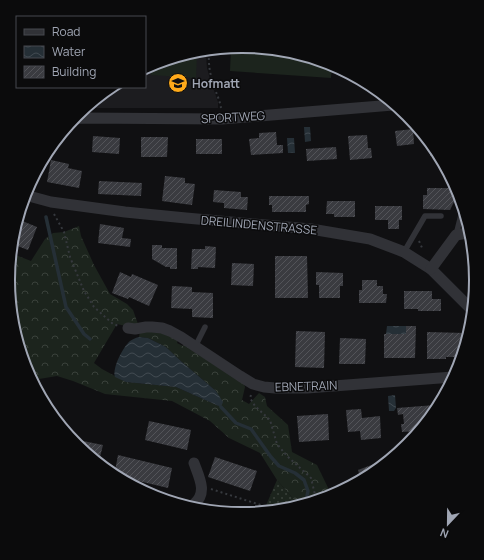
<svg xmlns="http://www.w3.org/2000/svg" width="484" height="560" font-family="Manrope,sans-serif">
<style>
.built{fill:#1c1c1f}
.grass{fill:url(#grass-dots)}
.forest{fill:url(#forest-crowns)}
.pitch{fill:#1c241d}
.water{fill:url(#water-waves)}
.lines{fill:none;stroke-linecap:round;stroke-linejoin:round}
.stream{stroke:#252f36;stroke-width:3.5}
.building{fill:url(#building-hatch)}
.path{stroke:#36393e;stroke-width:2;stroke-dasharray:2 3;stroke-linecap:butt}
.service{stroke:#313237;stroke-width:5.5}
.minor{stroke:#313237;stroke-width:11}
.labels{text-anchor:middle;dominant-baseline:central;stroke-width:3;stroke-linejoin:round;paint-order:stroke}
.poi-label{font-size:12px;font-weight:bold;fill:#a0a6b4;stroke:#0b0b0c;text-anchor:start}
.street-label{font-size:12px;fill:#a0a6b4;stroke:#0b0b0c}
.rim{fill:none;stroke:#a0a6b4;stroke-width:2}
</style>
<defs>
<pattern id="grass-dots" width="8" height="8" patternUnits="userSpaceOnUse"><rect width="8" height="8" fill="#1c241d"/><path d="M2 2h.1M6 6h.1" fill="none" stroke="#3a413b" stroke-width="1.8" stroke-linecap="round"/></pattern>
<pattern id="forest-crowns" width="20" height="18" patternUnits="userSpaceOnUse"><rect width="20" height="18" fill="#1c241d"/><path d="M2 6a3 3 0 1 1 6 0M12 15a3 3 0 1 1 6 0" fill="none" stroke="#3a413b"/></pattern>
<pattern id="water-waves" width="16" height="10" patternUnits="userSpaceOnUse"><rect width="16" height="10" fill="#252f36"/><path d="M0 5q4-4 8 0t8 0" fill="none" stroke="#414a51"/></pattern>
<pattern id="building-hatch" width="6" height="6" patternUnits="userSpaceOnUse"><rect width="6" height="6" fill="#3a3b40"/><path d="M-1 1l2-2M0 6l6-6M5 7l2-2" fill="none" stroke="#535459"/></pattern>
</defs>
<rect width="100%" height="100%" fill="#101012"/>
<!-- built -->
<polygon class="built" points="206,53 207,68 210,79 218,102 218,108 86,108 118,87 145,87 145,69 153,64"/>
<!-- grass -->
<polygon class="grass" points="277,480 297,503 264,510"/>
<!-- forest -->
<polygon class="forest" points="79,226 81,236 94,265 110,294 127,304 133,310 138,324 130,327 117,324 94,363 102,369 126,382 176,387 221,407 216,391 182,362 166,347 148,338 139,337 140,332 157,331 178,340 177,343 183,346 185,344 244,384 245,387 242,400 249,404 259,393 265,397 267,406 288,425 292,452 317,465 332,496 297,503 277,480 260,453 229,438 210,421 172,401 105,394 73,381 57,376 33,380 26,369 8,280 13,254 31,261 45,239 53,233 64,232"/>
<!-- pitch -->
<g class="pitch">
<polygon points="242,46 332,64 331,78 230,71 231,48"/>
<polygon points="197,55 196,78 151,75 152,64 153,64"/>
</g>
<!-- water -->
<g class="water">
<polygon points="304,127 310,127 311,141 305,142"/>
<polygon points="287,138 294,138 295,153 288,153"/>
<polygon points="387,326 406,326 406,334 386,334"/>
<path d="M139 337 148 338 166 347 182 362 216 391 223 402 221 407 176 387 126 382 115 377C112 368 123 347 130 341 133 339 135 338 139 337Z"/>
<polygon points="395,395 396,408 394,411 389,411 388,396"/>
</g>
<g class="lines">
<!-- stream -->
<g class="stream">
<polyline points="46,217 66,307 84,334 90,339"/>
<polyline points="221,407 236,423 251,429 271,457 279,466 295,473 304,480 308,491 306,501"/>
</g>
</g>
<!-- building -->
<g class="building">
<polygon points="413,129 414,144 397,146 395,131"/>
<polygon points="276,132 277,145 283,145 283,153 251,155 249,139 259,138 259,133"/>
<polygon points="367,135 368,148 371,148 372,158 350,160 348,136"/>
<polygon points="93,136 120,138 119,154 92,152"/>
<polygon points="141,137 168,137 167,157 141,157"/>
<rect x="196" y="139" width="26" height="15"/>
<polygon points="336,147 337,159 307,161 306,149"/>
<polygon points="430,148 435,155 430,156"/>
<polygon points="51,160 69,164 68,168 82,171 79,188 47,182"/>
<polygon points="165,176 185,178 185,183 195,184 192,205 162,201"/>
<polygon points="99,181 142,183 141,196 98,194"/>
<polygon points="427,188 457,188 459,192 450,210 423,209 423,195 427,195"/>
<polygon points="214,190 241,192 241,197 248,197 247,210 224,208 224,203 213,202"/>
<polygon points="269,196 309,196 309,204 306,205 306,212 272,212 272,205 269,205"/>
<polygon points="327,201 355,201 355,217 334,217 334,214 326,214"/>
<polygon points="375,206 402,206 402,220 399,220 399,229 388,229 388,220 375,220"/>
<polygon points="20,220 37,227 28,250 15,245"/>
<polygon points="100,224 124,228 122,238 131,239 130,247 98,243"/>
<polygon points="152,245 162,245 162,248 177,248 177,269 170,269 170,267 166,267 152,259"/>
<polygon points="205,246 216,247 215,268 198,267 198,269 191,269 192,249 205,249"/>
<polygon points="275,256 307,256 308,298 275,298"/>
<polygon points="232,263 254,264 253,286 231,285"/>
<polygon points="120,272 131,277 132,274 158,285 149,306 129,297 128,299 112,293"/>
<polygon points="316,272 343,273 343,286 340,286 340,298 319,298 319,285 316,285"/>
<polygon points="362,280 377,280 377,286 383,286 383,294 387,294 386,303 359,303 359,290 362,290"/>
<polygon points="172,286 192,287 192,292 213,293 213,318 192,317 192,309 171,308"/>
<polygon points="404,291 432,291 432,299 441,299 441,311 418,311 418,309 404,309"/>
<polygon points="406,326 416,326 415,358 384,358 384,334 406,334"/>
<polygon points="296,331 325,332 324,368 295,367"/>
<polygon points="427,332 465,333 461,357 446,357 446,359 427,359"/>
<polygon points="340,338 366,339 365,364 339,364"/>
<polygon points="435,405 417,431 402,432 401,424 404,424 403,414 398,415 397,408"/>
<polygon points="361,409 362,418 380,416 381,438 361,440 360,431 348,432 346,410"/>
<polygon points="328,414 329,440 299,442 297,416"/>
<polygon points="149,421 191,430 187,450 145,440"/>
<polygon points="78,440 103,445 99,461 77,446"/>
<polygon points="118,455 172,468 168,488 126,478 115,471"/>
<polygon points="215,457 257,471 250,491 208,477"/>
<polygon points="382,461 382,462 360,477 358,470"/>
<polygon points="222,508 232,511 231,512 221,510"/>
</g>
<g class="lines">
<!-- path -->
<g class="path">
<path d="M209 53C208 66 211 79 216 92 218 97 220 102 221 108"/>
<polyline points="54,214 64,232 70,257 84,291 94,307 113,324 119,326"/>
<polyline points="419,241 423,250"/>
<polyline points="251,395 250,398 255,406 270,420 277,444 287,456 311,478 316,499"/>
<polyline points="211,489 270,508"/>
</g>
<!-- service -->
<g class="service">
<polyline points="456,235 462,211"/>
<polyline points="404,252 425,216 441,216"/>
<polyline points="195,347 205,327"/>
</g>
<!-- minor -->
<g class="minor">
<polyline points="73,120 81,118 222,119 393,105"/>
<polyline points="25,195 51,202 125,212 186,218 311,229 370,239 404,252 431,269 470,308"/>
<polyline points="431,269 456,235 467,233"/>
<polyline points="128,328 135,329 146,327 152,327 162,328 170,331 181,337 240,376 253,384 264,387 275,388 307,388 453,377"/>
<path d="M194 504C208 493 199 477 194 463"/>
</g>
</g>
<!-- icons -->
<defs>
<g id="school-disc" transform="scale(1)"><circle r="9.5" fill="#ffaa1a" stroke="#0b0b0c"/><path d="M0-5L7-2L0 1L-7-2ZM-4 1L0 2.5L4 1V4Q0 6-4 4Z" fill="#111"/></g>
</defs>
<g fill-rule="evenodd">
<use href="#school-disc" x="178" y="83"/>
</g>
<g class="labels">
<!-- poi labels -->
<g class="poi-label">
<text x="192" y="83">Hofmatt</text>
</g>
<!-- street labels -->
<g class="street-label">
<text transform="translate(233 117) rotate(-3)">SPORTWEG</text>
<text transform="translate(259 225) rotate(5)">DREILINDENSTRASSE</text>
<text transform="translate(306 386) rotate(-2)">EBNETRAIN</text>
</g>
</g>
<!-- crop -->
<path d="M0 0H484V560H0ZM15 280a227 227 0 1 1 454 0a227 227 0 1 1-454 0Z" fill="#0b0b0c" fill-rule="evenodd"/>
<path class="rim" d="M15 280a227 227 0 1 1 454 0a227 227 0 1 1-454 0Z"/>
<!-- legend -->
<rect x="16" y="16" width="130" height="72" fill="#0b0b0c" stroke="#47494f"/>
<rect x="24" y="29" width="20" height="6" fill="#313237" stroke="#47494f"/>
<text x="52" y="36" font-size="12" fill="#a0a6b4">Road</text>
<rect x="24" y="46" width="20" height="12" fill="url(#water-waves)" stroke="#47494f"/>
<text x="52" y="56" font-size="12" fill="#a0a6b4">Water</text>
<rect x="24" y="66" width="20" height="12" fill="url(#building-hatch)" stroke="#47494f"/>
<text x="52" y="76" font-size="12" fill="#a0a6b4">Building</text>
<!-- north arrow -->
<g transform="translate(448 524) rotate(202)" stroke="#0b0b0c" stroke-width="3" paint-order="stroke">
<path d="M0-3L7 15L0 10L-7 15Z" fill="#a0a6b4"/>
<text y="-6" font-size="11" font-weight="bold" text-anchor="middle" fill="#a0a6b4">N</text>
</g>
</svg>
